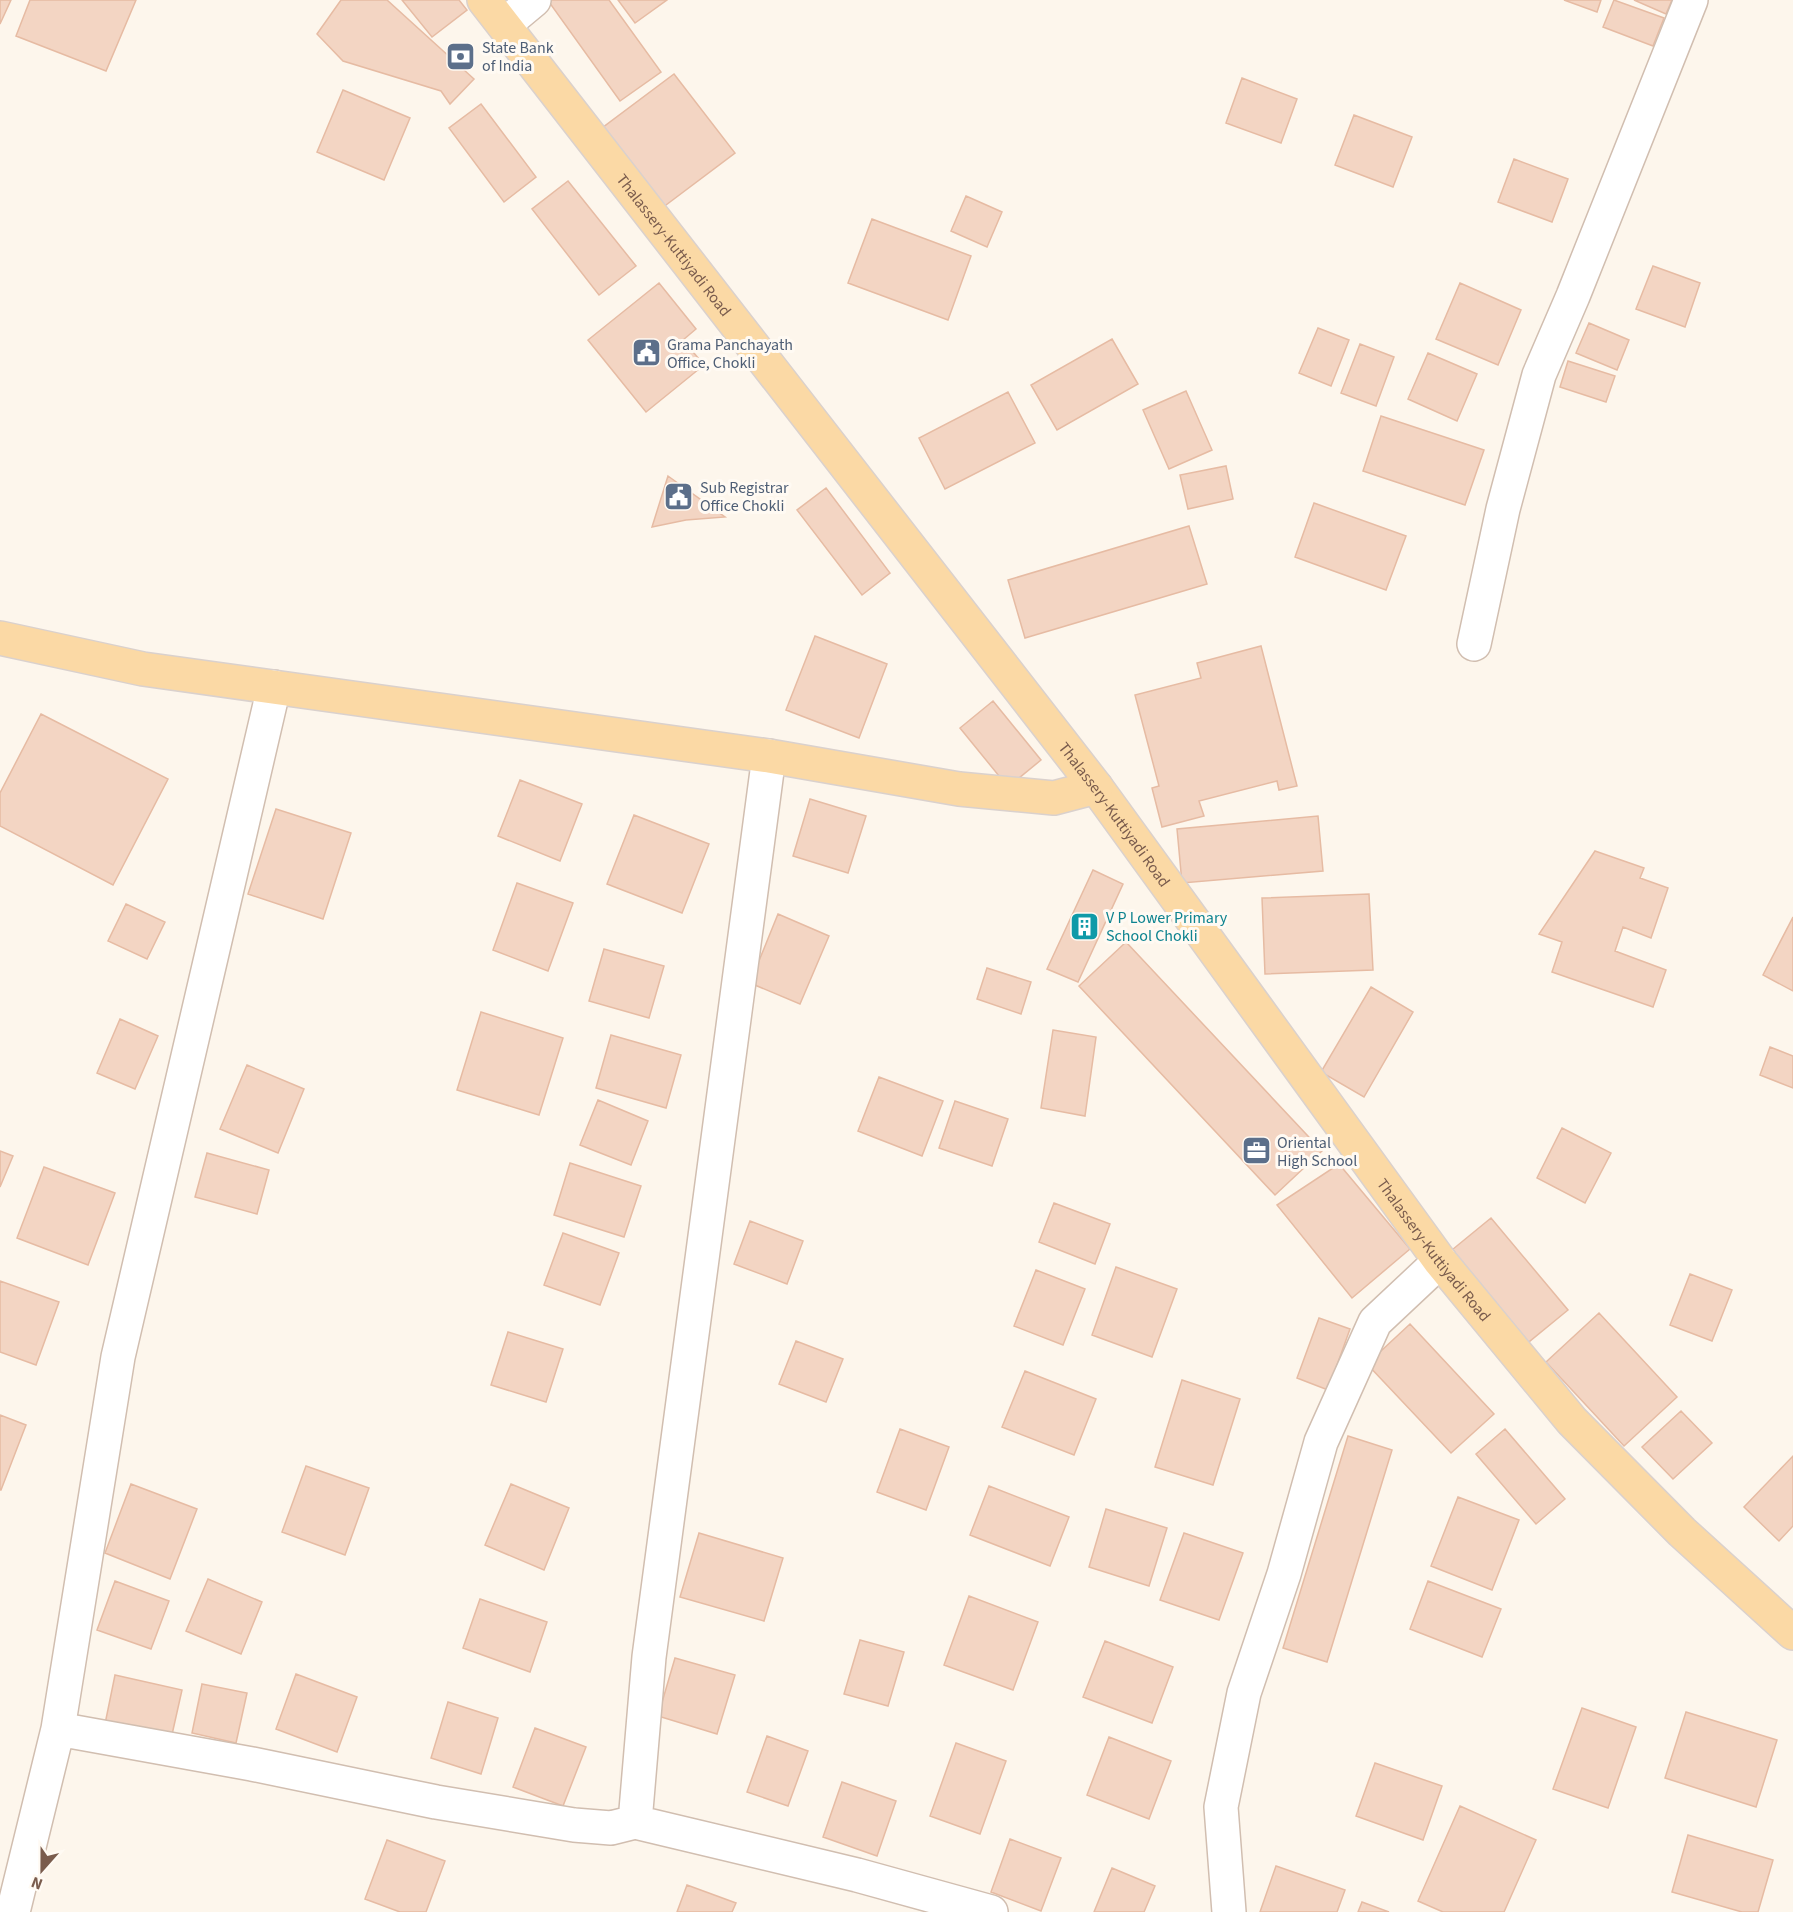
<svg xmlns="http://www.w3.org/2000/svg" width="1793" height="1912" font-family="'Source Sans 3',sans-serif">
	<style>
		.building { fill: #f3d5c3; stroke: #e6bba3; stroke-width: 1.5 }
		.lines { fill: none; stroke-linecap: round; stroke-linejoin: round }
		.minor-casing { stroke: #d1beb0; stroke-width: 36 }
		.major-casing { stroke: #dad1cd; stroke-width: 36 }
		.minor { stroke: #fff; stroke-width: 33 }
		.major { stroke: #fbd9a5; stroke-width: 33 }
		.labels { text-anchor: middle; stroke-width: 6; stroke-linejoin: round; paint-order: stroke }
		.service-label { font-size: 16px; fill: #4e5e75; stroke: #fffaf3; text-anchor: start }
		.street-label { font-size: 16px; fill: #7a5c4d; stroke: #fffaf3 }
		.culture-label { font-size: 16px; fill: #0d838f; stroke: #fffaf3; text-anchor: start }
	</style>
	<rect width="100%" height="100%" fill="#fdf6ec"/>
	<path class="building" d="M0 0H11L0 24Z
		M30 0H136L106 71 16 36Z
		M341 0H387L474 79 450 104 441 91 343 61 317 34Z
		M402 0H459L467 10 432 37Z
		M552 0H609L661 72 620 101 549 2Z
		M618 0H667L635 23Z
		M1564 0H1601L1597 12Z
		M1614 0 1664 18 1653 46 1603 27Z
		M1634 0H1672L1666 14Z
		M674 74 735 153 658 211 598 131Z
		M1242 78 1297 99 1281 143 1226 123Z
		M343 90 410 118 384 180 317 152Z
		M481 104 536 177 504 202 449 128Z
		M1354 115 1412 137 1393 187 1335 165Z
		M1514 159 1568 179 1552 222 1498 202Z
		M568 181 636 266 599 295 532 209Z
		M966 196 1002 212 987 247 951 231Z
		M872 219 971 256 948 320 848 283Z
		M1653 266 1700 283 1685 327 1636 309Z
		M659 283 696 329 683 340 704 365 646 412 588 340Z
		M1460 283 1521 310 1498 365 1436 339Z
		M1589 323 1629 340 1617 370 1576 353Z
		M1318 328 1349 340 1331 386 1299 373Z
		M1112 339 1138 384 1057 430 1031 385Z
		M1360 344 1394 357 1376 406 1341 393Z
		M1428 353 1477 374 1457 421 1408 399Z
		M1568 361 1615 376 1606 402 1560 387Z
		M1186 391 1212 450 1169 469 1143 410Z
		M1008 392 1035 443 945 489 919 438Z
		M1381 416 1484 450 1465 505 1363 471Z
		M1226 466 1233 499 1188 509 1180 475Z
		M668 476 725 517 686 520 652 527Z
		M826 488 890 573 862 595 797 510Z
		M1314 503 1406 536 1386 590 1295 557Z
		M1189 526 1207 584 1025 638 1008 580Z
		M815 636 887 664 859 738 786 710Z
		M1261 646 1297 786 1279 790 1277 781 1199 801 1204 816 1162 827 1152 788 1159 786 1135 695 1201 678 1197 663Z
		M993 701 1041 760 1008 787 960 728Z
		M41 714 168 779 113 885 0 826V793Z
		M520 780 582 804 560 861 498 836Z
		M810 799 866 816 848 873 793 856Z
		M276 809 351 833 323 919 248 894Z
		M634 815 709 844 682 913 607 884Z
		M1318 816 1323 871 1182 883 1177 829Z
		M1595 851 1644 868 1640 878 1668 888 1651 938 1623 927 1615 951 1666 970 1653 1007 1552 972 1562 942 1539 934Z
		M1093 870 1123 884 1078 982 1047 969Z
		M517 883 573 903 548 971 493 950Z
		M1369 894 1373 970 1265 974 1262 898Z
		M126 904 165 922 147 959 108 941Z
		M778 914 829 936 800 1004 750 983Z
		M1793 917V991L1763 975Z
		M1126 942 1322 1151 1275 1195 1079 986Z
		M604 949 664 966 649 1018 589 1001Z
		M987 968 1031 982 1021 1014 977 999Z
		M1371 987 1413 1012 1364 1097 1321 1072Z
		M481 1012 563 1038 539 1115 457 1090Z
		M120 1019 158 1036 135 1089 97 1073Z
		M1053 1030 1096 1037 1085 1116 1041 1108Z
		M611 1035 681 1055 666 1108 596 1088Z
		M1770 1047 1793 1056V1088L1760 1075Z
		M247 1065 304 1089 278 1153 220 1129Z
		M879 1077 943 1101 922 1156 858 1131Z
		M598 1100 648 1121 631 1165 580 1145Z
		M955 1101 1008 1119 992 1166 939 1148Z
		M1562 1128 1611 1153 1585 1203 1537 1178Z
		M0 1151 13 1156 0 1187Z
		M207 1153 269 1170 257 1214 195 1197Z
		M570 1163 641 1186 624 1237 554 1215Z
		M1339 1164 1410 1249 1352 1298 1277 1205Z
		M44 1167 115 1193 88 1265 17 1238Z
		M1054 1203 1110 1224 1095 1264 1039 1242Z
		M1491 1218 1568 1310 1524 1346 1447 1254Z
		M750 1221 803 1241 787 1284 734 1264Z
		M563 1233 619 1253 600 1305 544 1285Z
		M1116 1267 1177 1289 1152 1357 1092 1335Z
		M1036 1270 1085 1289 1063 1345 1014 1326Z
		M1690 1274 1732 1290 1712 1341 1670 1325Z
		M0 1281 59 1302 36 1365 0 1352Z
		M1599 1313 1677 1397 1624 1446 1546 1362Z
		M1319 1318 1350 1329 1328 1390 1297 1378Z
		M1410 1324 1494 1414 1451 1453 1367 1364Z
		M508 1332 563 1349 546 1402 491 1385Z
		M796 1341 843 1359 826 1402 779 1384Z
		M1025 1371 1096 1399 1074 1455 1002 1427Z
		M1182 1380 1240 1399 1213 1485 1155 1467Z
		M1681 1411 1712 1443 1673 1479 1642 1447Z
		M0 1415 26 1425 1 1490H0Z
		M900 1429 949 1447 926 1510 877 1492Z
		M1505 1429 1565 1499 1536 1524 1476 1454Z
		M1348 1436 1392 1450 1327 1662 1283 1648Z
		M1793 1456V1526L1779 1541 1744 1507Z
		M306 1466 369 1488 345 1555 282 1532Z
		M131 1484 197 1509 170 1579 105 1553Z
		M511 1484 569 1508 544 1570 485 1545Z
		M989 1486 1069 1517 1050 1566 970 1535Z
		M1458 1497 1519 1520 1492 1590 1431 1566Z
		M1106 1509 1167 1528 1149 1586 1089 1567Z
		M699 1533 783 1558 764 1621 680 1597Z
		M1184 1533 1243 1553 1219 1620 1160 1600Z
		M208 1579 262 1602 241 1654 186 1631Z
		M115 1581 169 1601 151 1649 97 1630Z
		M1428 1581 1501 1609 1482 1657 1410 1629Z
		M969 1596 1038 1622 1013 1690 944 1665Z
		M480 1599 547 1622 530 1672 463 1648Z
		M860 1640 904 1652 888 1706 844 1694Z
		M1105 1641 1173 1667 1152 1723 1083 1697Z
		M675 1658 735 1675 717 1734 658 1716Z
		M296 1674 357 1697 337 1752 276 1729Z
		M115 1675 182 1690 171 1739 105 1724Z
		M202 1684 247 1693 236 1743 192 1733Z
		M448 1702 498 1718 481 1774 431 1758Z
		M1582 1708 1636 1727 1608 1808 1553 1789Z
		M1686 1712 1777 1740 1756 1807 1665 1778Z
		M535 1728 586 1747 563 1806 513 1787Z
		M767 1736 808 1751 788 1806 747 1792Z
		M1109 1737 1171 1761 1149 1819 1087 1795Z
		M956 1743 1006 1761 980 1834 930 1816Z
		M1375 1763 1442 1786 1423 1840 1356 1816Z
		M842 1782 896 1801 877 1856 823 1837Z
		M1460 1806 1536 1840 1504 1912H1443L1418 1901Z
		M1688 1835 1773 1860 1758 1912H1742L1672 1892Z
		M1010 1839 1061 1858 1041 1911 991 1892Z
		M387 1840 445 1861 426 1912H400L365 1899Z
		M1276 1866 1345 1890 1337 1912H1260Z
		M1112 1868 1155 1886 1144 1912H1094Z
		M687 1885 736 1903 732 1912H677Z
		M1362 1902 1389 1912H1358Z"/>
	<g class="lines">
		<defs>
			<path id="minor" d="M504 25 534 0
				M1474 644 1503 509 1539 375 1573 296 1691 0
				M58 1729 252 1764 436 1802 574 1825 611 1828 635 1822 649 1657 769 756
				M635 1822 857 1875 991 1912
				M13 1912 58 1729 118 1357 274 687
				M1229 1912 1221 1807 1244 1693 1284 1574 1321 1442 1375 1322 1440 1261"/>
			<g id="major">
				<path id="s1" d="M484 0 1096 787 1440 1261 1572 1421 1682 1532 1793 1633"/>
				<path d="M0 638 143 669 769 756 959 789 1054 798 1096 787"/>
			</g>
		</defs>
		<use href="#minor" class="minor-casing"/>
		<use href="#major" class="major-casing"/>
		<use href="#minor" class="minor"/>
		<use href="#major" class="major"/>
	</g>
	<defs>
		<symbol id="bank-square" viewBox="-11 -11 22 22"><rect x="-9" y="-9" width="18" height="18" rx="4" fill="#5c6f8a" stroke="#fffaf3"/><path d="M-6-4H6V4H-6ZM0-2.3a2.3 2.3 0 1 0 0 4.6a2.3 2.3 0 1 0 0-4.6Z" fill="#fff"/></symbol>
		<symbol id="civic-square" viewBox="-11 -11 22 22"><rect x="-9" y="-9" width="18" height="18" rx="4" fill="#5c6f8a" stroke="#fffaf3"/><path d="M-.6-6.5H3V-4.5H.6V-3L4-1V1h2V6H-6V1h2V-1L-.6-3ZM-1.2 2.5V6h2.4V2.5Z" fill="#fff"/></symbol>
		<symbol id="building-square" viewBox="-11 -11 22 22"><rect x="-9" y="-9" width="18" height="18" rx="4" fill="#0f9aa8" stroke="#fffaf3"/><path d="M-4-6H4V6H1V3H-1V6H-4ZM-2.5-4.3h1.7v1.8h-1.7ZM.8-4.3h1.7v1.8H.8ZM-2.5-1h1.7V.8h-1.7ZM.8-1h1.7V.8H.8Z" fill="#fff"/></symbol>
		<symbol id="office-square" viewBox="-11 -11 22 22"><rect x="-9" y="-9" width="18" height="18" rx="4" fill="#5c6f8a" stroke="#fffaf3"/><path d="M-6-3h4V-5.5h4V-3h4V5H-6ZM-1-4.5V-3h2v-1.5ZM-6 0V1H6V0Z" fill="#fff"/></symbol>
	</defs>
	<g fill-rule="evenodd">
		<use href="#bank-square" x="444" y="40" width="33" height="33"/>
		<use href="#civic-square" x="630" y="336" width="33" height="33"/>
		<use href="#civic-square" x="662" y="480" width="33" height="33"/>
		<use href="#building-square" x="1068" y="910" width="33" height="33"/>
		<use href="#office-square" x="1240" y="1134" width="33" height="33"/>
	</g>
	<g class="labels">
		<g class="service-label">
			<text x="482" y="53">State Bank<tspan x="482" dy="18">of India</tspan></text>
			<text x="667" y="350">Grama Panchayath<tspan x="667" dy="18">Office, Chokli</tspan></text>
			<text x="700" y="493">Sub Registrar<tspan x="700" dy="18">Office Chokli</tspan></text>
			<text x="1277" y="1148">Oriental<tspan x="1277" dy="18">High School</tspan></text>
		</g>
		<g class="street-label">
			<text dy="6" stroke="none"><textPath href="#s1" startOffset="310">Thalassery-Kuttiyadi Road</textPath></text>
			<text dy="6" stroke="none"><textPath href="#s1" startOffset="1030">Thalassery-Kuttiyadi Road</textPath></text>
			<text dy="6" stroke="none"><textPath href="#s1" startOffset="1570">Thalassery-Kuttiyadi Road</textPath></text>
		</g>
		<g class="culture-label">
			<text x="1106" y="923">V P Lower Primary<tspan x="1106" dy="18">School Chokli</tspan></text>
		</g>
	</g>
	<g transform="translate(42 1870) rotate(201)" stroke="#fffaf3" stroke-width="4.5" paint-order="stroke">
	<path d="M0-4.5L10 22L0 15L-10 22Z" fill="#7a5c4d"/>
	<text y="-9" font-size="16" font-weight="bold" text-anchor="middle" fill="#7a5c4d">N</text>
	</g>
</svg>
